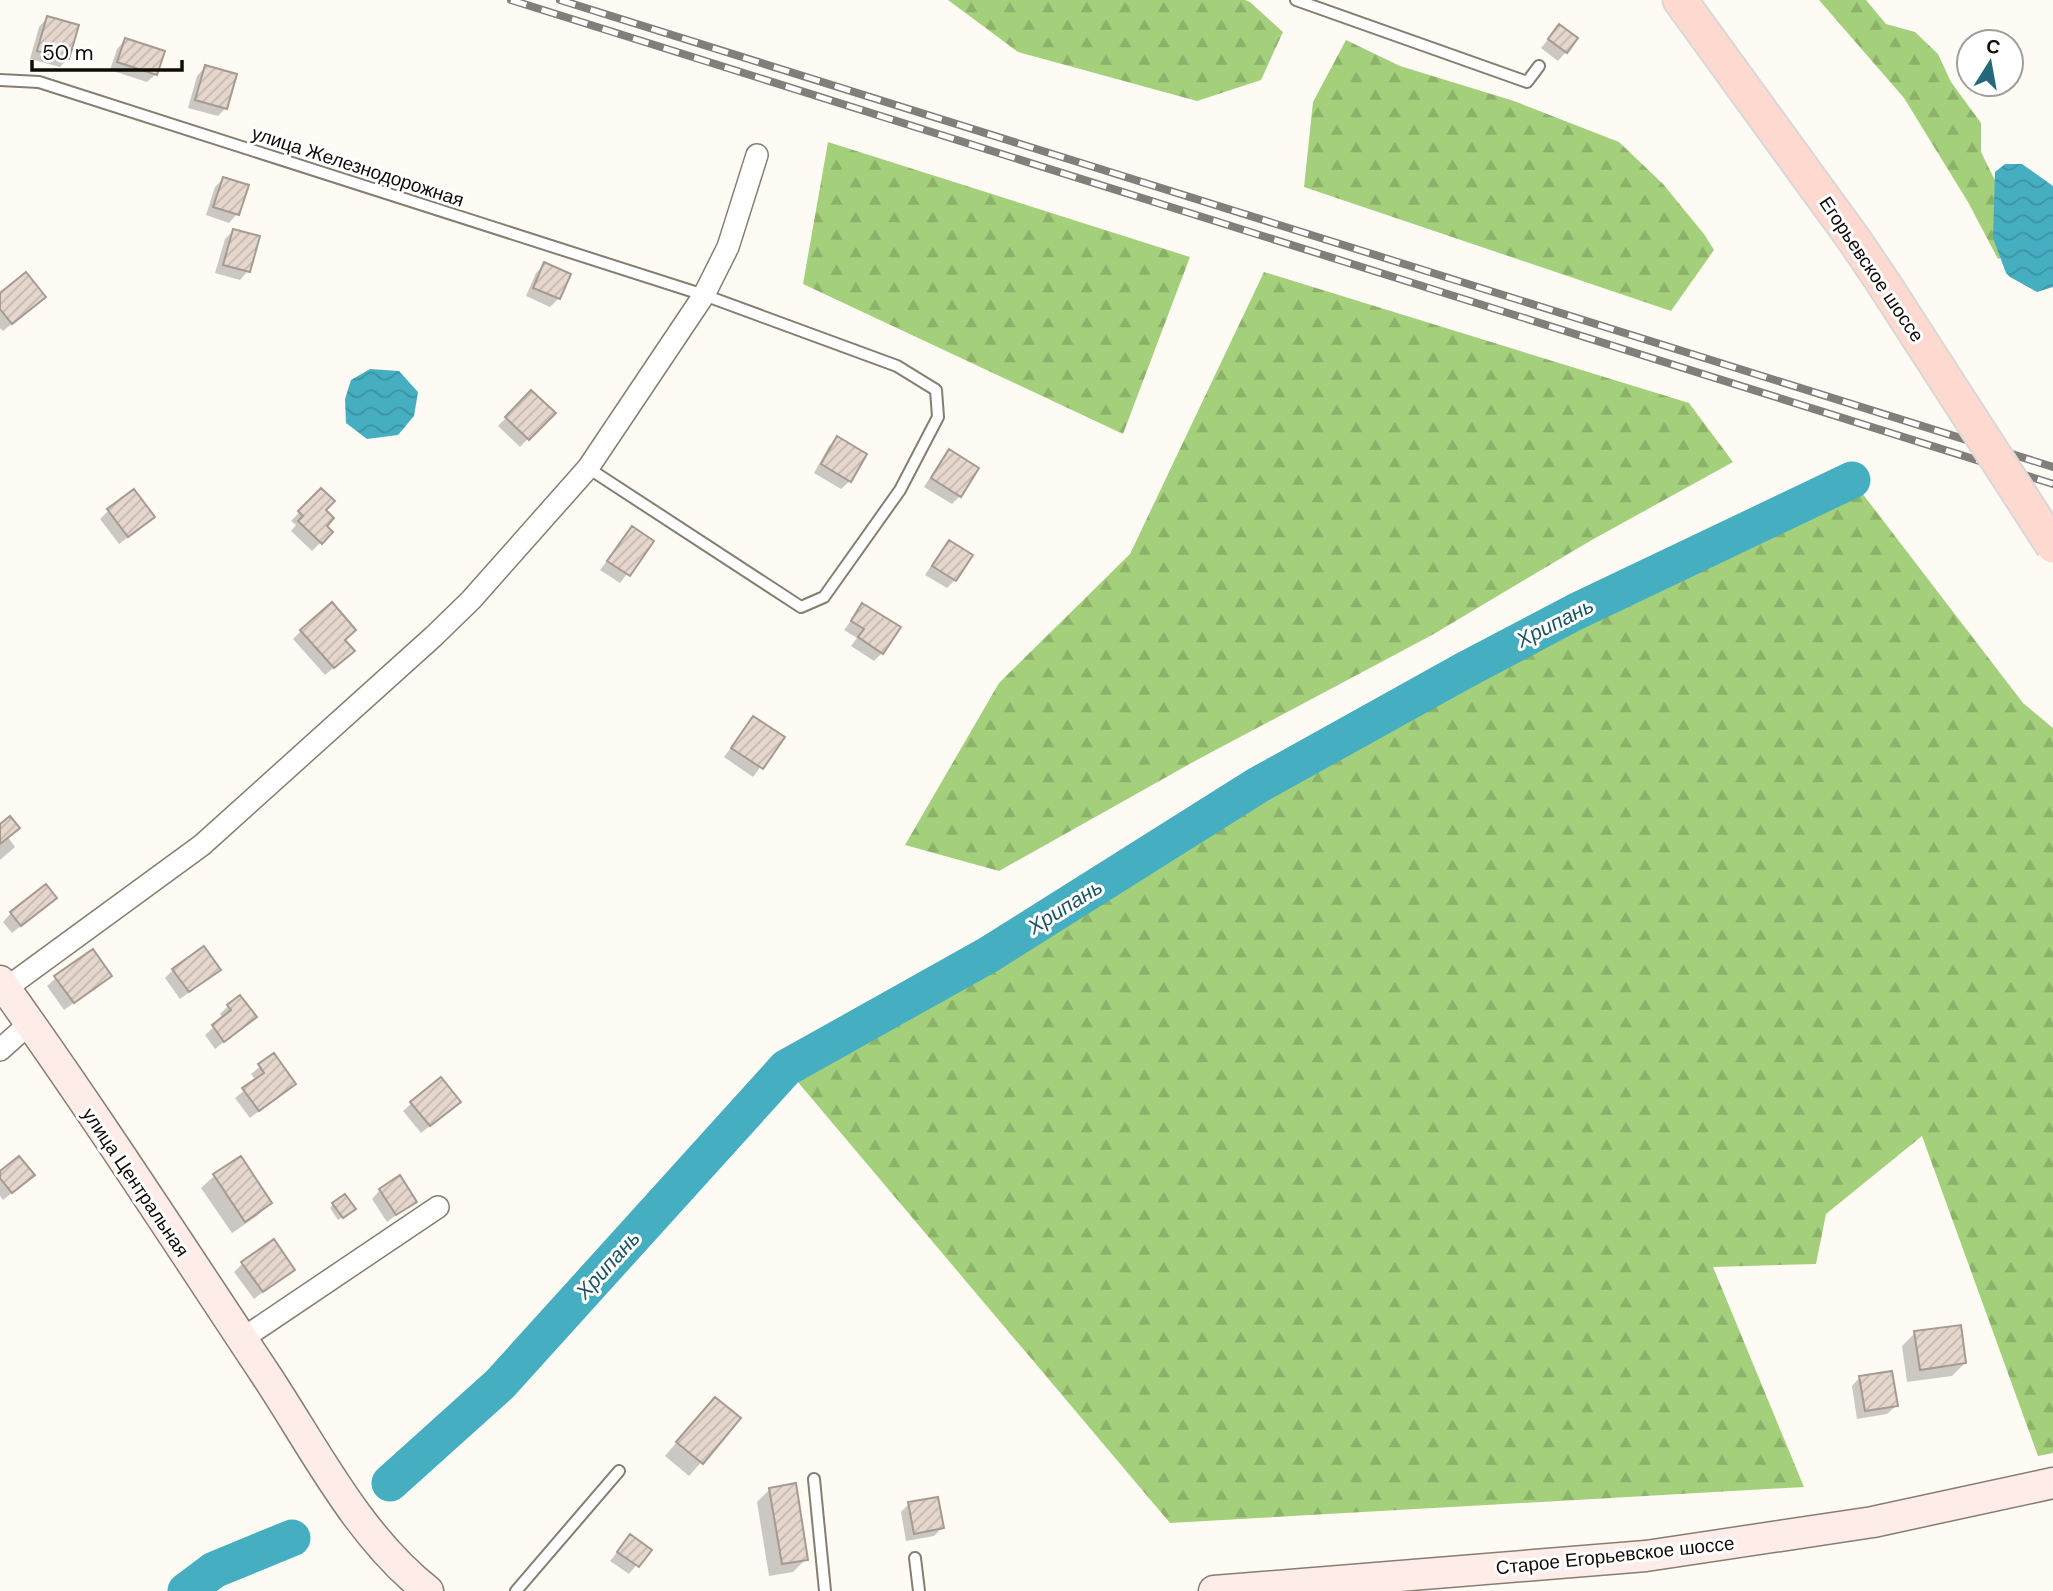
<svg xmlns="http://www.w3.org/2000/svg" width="2053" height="1591" font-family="'DM Sans',sans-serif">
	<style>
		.forest { fill: url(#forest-firs) }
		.water { fill: url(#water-waves) }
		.shadow { fill: #0003 }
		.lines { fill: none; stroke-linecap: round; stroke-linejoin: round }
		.river { stroke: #45aec0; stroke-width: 37 }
		.building { fill: url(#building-hatch); stroke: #a79a90; stroke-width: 2 }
		.lane-casing { stroke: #857e71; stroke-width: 14 }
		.street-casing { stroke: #857e71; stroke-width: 24 }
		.secondary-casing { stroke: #857e71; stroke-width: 33 }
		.primary-casing { stroke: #d9d8d7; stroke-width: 37 }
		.lane { stroke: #fff; stroke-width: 10 }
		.street { stroke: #fff; stroke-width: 21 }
		.secondary { stroke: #feece8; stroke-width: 30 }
		.primary { stroke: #fdd9d0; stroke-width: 33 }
		.rail-casing { stroke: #827f7a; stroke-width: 8 }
		.rail { stroke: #fff; stroke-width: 5; stroke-dasharray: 16; stroke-linecap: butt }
		.primary-bridge-casing { stroke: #d9d8d7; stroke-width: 37; stroke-linecap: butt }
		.primary-bridge { stroke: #fdd9d0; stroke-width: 33 }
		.labels { text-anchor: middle; stroke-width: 6; stroke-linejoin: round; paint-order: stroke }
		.street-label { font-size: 19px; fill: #0f0c08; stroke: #fff }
		.water-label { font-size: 21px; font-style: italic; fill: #1b555f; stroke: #fff }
	</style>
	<defs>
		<pattern id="forest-firs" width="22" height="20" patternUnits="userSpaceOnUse" patternTransform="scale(1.75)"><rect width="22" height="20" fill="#a4d07b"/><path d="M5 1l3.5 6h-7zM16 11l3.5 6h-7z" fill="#8cb169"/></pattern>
		<pattern id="water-waves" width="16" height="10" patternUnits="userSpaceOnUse" patternTransform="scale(1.75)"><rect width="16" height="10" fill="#45aec0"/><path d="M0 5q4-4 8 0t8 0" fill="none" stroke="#3b94a4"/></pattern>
		<pattern id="building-hatch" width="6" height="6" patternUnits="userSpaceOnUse" patternTransform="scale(1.75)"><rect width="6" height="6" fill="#e5d7cd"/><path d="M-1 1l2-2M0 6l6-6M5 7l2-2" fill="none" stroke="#c3b7af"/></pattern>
	</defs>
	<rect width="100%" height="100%" fill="#fefbf5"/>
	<path class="forest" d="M948 0H1245L1250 2 1283 32 1261 80 1197 101 1018 52Z
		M1819 0H1866L1886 24 1915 32 1938 54 1951 82 1981 123V152L2011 213V254L1998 259 1968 202 1904 98Z
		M1346 40 1400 66 1514 101 1619 142 1663 184 1704 234 1714 250 1671 311 1304 187 1313 102Z
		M828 142 1190 257 1123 434 803 284Z
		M1264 272 1689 403 1733 462 1590 541 1432 635 1195 761 999 871 905 845 999 683 1130 554Z
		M1852 480 2023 703 2053 728V1453L2038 1456 1922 1136 1826 1214 1816 1264 1713 1267 1804 1487 1170 1523 786 1068 988 955 1258 785 1465 670 1575 612Z"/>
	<path class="water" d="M2005 164H2022L2053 186V287L2037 292 2010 277 2006 273 1993 238 1995 172Z
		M370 369 399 371 418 392 414 416 398 435 367 439 346 423 345 399 351 380Z"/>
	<path class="shadow" d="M47 18 68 58 60 67 30 59 39 27Z
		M1559 26 1566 52 1558 61 1541 48Z
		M125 40 156 74 147 82 110 70 117 49Z
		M205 67 226 108 218 116 188 108 197 76Z
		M223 179 247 186 237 214 229 223 206 215 215 187Z
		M233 231 248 271 240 280 215 273 225 239Z
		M544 265 559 298 550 307 526 296 536 273Z
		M0 295 35 305 3 331 0 328Z
		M531 392 553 413 520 447 498 426Z
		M837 438 850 481 841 489 814 473 829 446Z
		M949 451 960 496 952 504 924 487 941 460Z
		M321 490 325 526 331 532 312 551 291 531 296 525 291 521Z
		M108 511 144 525 119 544 100 519Z
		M632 528 652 541 620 583 600 570Z
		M950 542 955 580 947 588 925 575 941 550Z
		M863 605 882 653 874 661 851 646 857 638 844 630Z
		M301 631 343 640 344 659 325 675 293 639Z
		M753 718 783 737 753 777 724 757Z
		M0 826 15 847 0 860Z
		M46 906 12 933 3 922 11 913Z
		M173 970H219L180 999 165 978Z
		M110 976 64 1010 47 986 56 978Z
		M228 1006 255 1017 215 1049 205 1035 223 1019 220 1014Z
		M273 1056 294 1084 250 1118 235 1098 256 1081 251 1074Z
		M412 1103 450 1110 421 1133 403 1111Z
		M0 1173 24 1183 3 1200 0 1196Z
		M214 1176 270 1203 257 1216 232 1233 201 1188Z
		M380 1190 415 1201 387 1222 372 1199Z
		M333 1204 350 1212 338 1220 330 1208Z
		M243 1263 293 1269 254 1299 234 1272Z
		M1915 1333 1965 1363 1952 1376 1907 1382 1902 1346Z
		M1860 1377 1896 1406 1887 1414 1857 1419 1852 1386Z
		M702 1412 739 1419 689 1476 665 1456Z
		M770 1489 806 1559 793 1572 769 1576 757 1502Z
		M909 1504 942 1528 934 1536 906 1541 901 1512Z
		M630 1536 649 1550 629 1574 610 1561Z"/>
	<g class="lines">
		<path class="river" d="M390 1483 500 1384 786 1068 988 955 1258 785 1465 670 1575 612 1852 480
			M186 1591 214 1570 292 1538"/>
	</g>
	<path class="building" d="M47 16 79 25 69 59 37 51Z
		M1559 24 1578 38 1567 53 1548 39Z
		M125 38 165 51 157 75 117 62Z
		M205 65 237 74 227 109 195 100Z
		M223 177 249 185 239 215 213 207Z
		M233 229 260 236 250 272 223 265Z
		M544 262 571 274 560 299 533 288Z
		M26 272 46 297 12 324 0 309V293Z
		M531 390 556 413 529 440 505 417Z
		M837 436 867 454 851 482 821 464Z
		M949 449 979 468 961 497 931 478Z
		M321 488 335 501 326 510 334 518 327 526 333 532 322 544 298 521 303 516 298 511Z
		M134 489 155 517 128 537 107 509Z
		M632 526 654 541 630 576 607 561Z
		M949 540 973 555 956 581 932 566Z
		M332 602 356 630 345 640 355 651 334 668 300 630Z
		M862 603 901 627 883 654 858 637 864 629 851 621Z
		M753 716 785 737 763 769 731 748Z
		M10 816 20 828 0 844V824Z
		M46 884 57 898 21 926 10 912Z
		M204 946 221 970 189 992 172 969Z
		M93 949 112 976 74 1003 54 976Z
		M240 995 257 1017 224 1042 212 1025 231 1010 227 1005Z
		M274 1053 296 1084 259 1111 242 1088 264 1073 258 1064Z
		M441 1077 461 1102 430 1126 410 1102Z
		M19 1156 35 1175 12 1193 0 1178V1171Z
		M241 1156 272 1203 245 1222 213 1174Z
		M400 1175 417 1202 396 1215 379 1189Z
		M345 1194 356 1209 343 1218 332 1203Z
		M274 1239 295 1270 263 1292 241 1262Z
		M1961 1325 1966 1363 1920 1370 1914 1331Z
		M1892 1371 1898 1406 1865 1411 1859 1376Z
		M715 1397 741 1418 703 1464 676 1442Z
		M796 1483 808 1560 782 1564 769 1488Z
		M938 1497 944 1528 914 1534 908 1502Z
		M630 1534 652 1550 639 1567 617 1552Z"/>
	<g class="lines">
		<defs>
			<path id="lane" d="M1296 0 1527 82 1539 66
				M0 80 39 82 704 295 897 366 936 390 938 417 900 490 824 597 801 607 588 468
				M814 1479 825 1591
				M915 1558 919 1591
				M516 1591 619 1471"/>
			<path id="street" d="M5 989 202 845 434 636 471 600 588 468 704 295 728 247 757 155
				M0 1050 30 1023
				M242 1339 438 1207"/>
			<path id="secondary" d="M0 981C92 1109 177 1241 264 1372 314 1447 356 1534 428 1591
				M1214 1591 1646 1556 1873 1522 2053 1483"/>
			<path id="primary" d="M1680 0 1855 241 1884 284"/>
		</defs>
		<use href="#lane" class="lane-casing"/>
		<use href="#street" class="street-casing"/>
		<use href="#secondary" class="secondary-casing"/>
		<use href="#primary" class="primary-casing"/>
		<use href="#lane" class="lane"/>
		<use href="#street" class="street"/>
		<use href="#secondary" class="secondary"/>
		<use href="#primary" class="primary"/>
		<defs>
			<path id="rail" d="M511 0 2053 484
				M560 0 2053 467"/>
		</defs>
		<use href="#rail" class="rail-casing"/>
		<use href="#rail" class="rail"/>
		<defs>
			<path id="primary-bridge" d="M1884 284 2053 546"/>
		</defs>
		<use href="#primary-bridge" class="primary-bridge-casing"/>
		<use href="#primary-bridge" class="primary-bridge"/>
	</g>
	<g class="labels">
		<g class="street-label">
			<text transform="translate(358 166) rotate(18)" y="7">улица Железнодорожная</text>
			<text transform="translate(1872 269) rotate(56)" y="7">Егорьевское шоссе</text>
			<text transform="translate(136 1182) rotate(56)" y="7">улица Центральная</text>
			<text transform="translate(1615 1555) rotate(-6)" y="7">Старое Егорьевское шоссе</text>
		</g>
		<g class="water-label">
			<text transform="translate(1555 623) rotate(-27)" y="7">Хрипань</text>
			<text transform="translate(1065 907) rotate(-32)" y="7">Хрипань</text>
			<text transform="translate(608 1265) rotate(-48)" y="7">Хрипань</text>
		</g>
	</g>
	<g transform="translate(1990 63) rotate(11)"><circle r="33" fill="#ffffff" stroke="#9f9e9c" stroke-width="2"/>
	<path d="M0-5L12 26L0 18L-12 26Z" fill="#24687a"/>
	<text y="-10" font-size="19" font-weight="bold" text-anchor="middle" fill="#0f0c08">С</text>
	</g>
	<path d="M32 60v10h150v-10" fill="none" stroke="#0f0c08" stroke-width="3.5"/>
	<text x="42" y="60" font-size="21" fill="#0f0c08" stroke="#ffffff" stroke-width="5" paint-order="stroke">50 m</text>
</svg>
